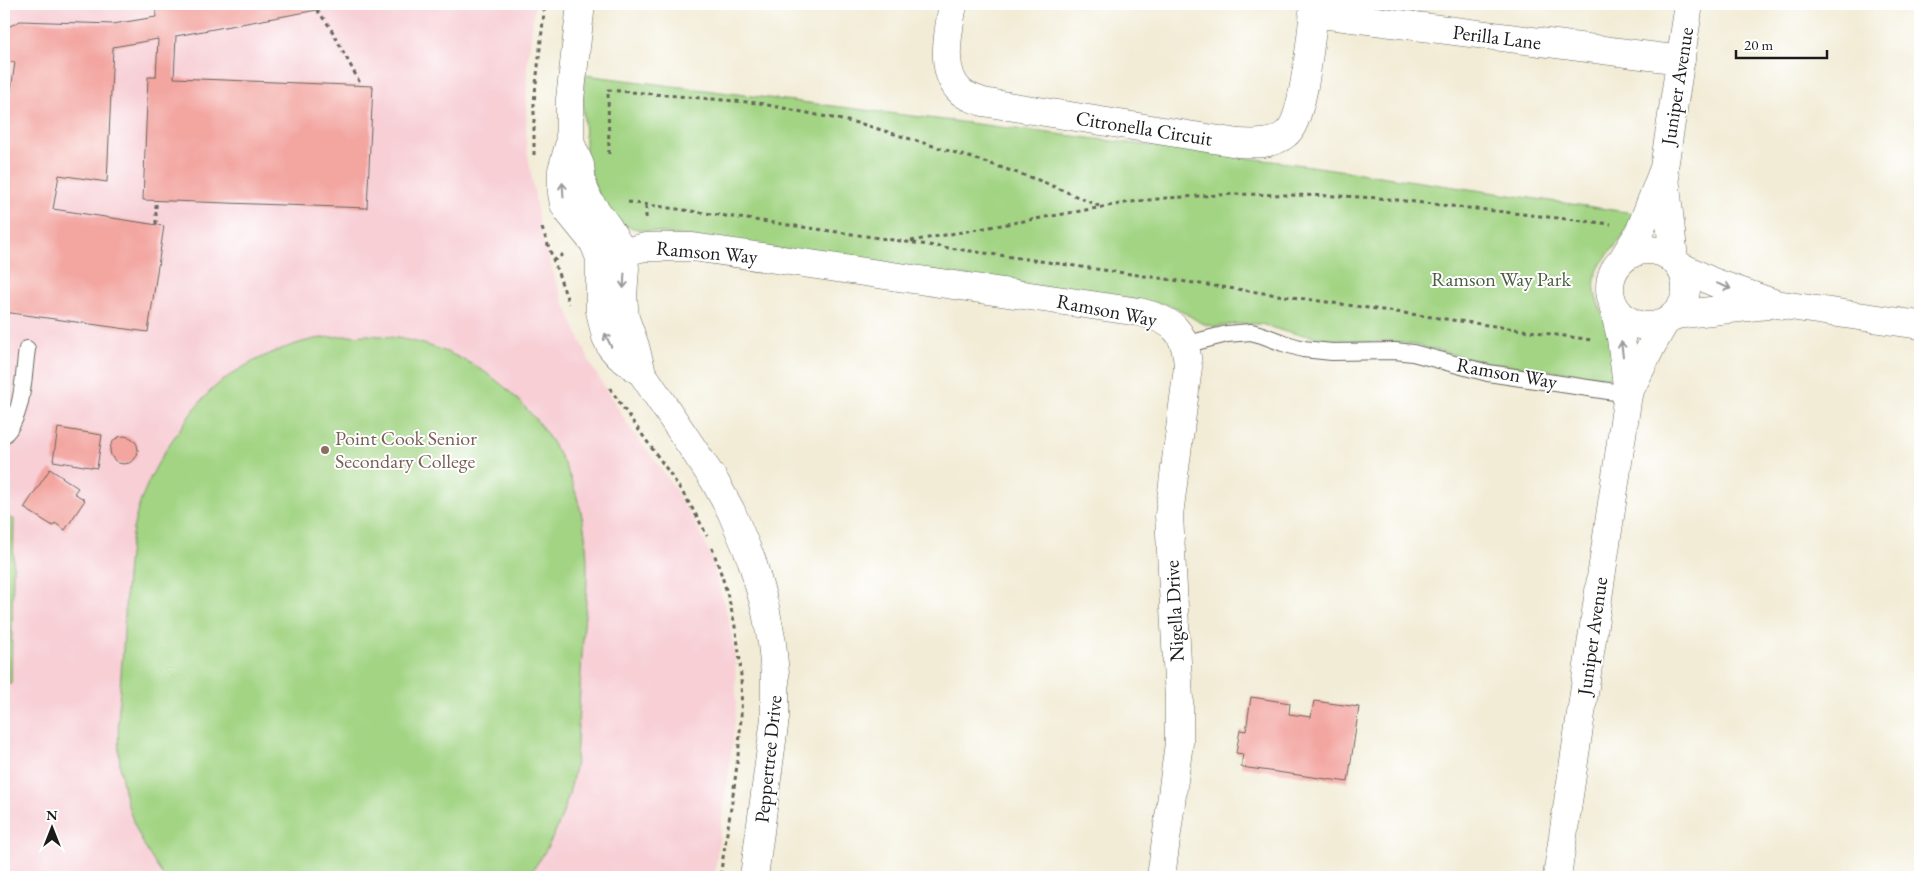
<svg xmlns="http://www.w3.org/2000/svg" width="1924" height="881" font-family="'EB Garamond',serif">
	<style>
		.built { fill: #f7cfd5 }
		.green { fill: #a2d483; stroke: #5f7850 }
		.building { fill: #f3a5a0 }
		.lines { fill: none; stroke-linecap: round; stroke-linejoin: round }
		.service-casing { stroke: #67655d; stroke-width: 18 }
		.minor-casing { stroke: #67655d; stroke-width: 29 }
		.tertiary-casing { stroke: #67655d; stroke-width: 29 }
		.path { stroke: #67655d; stroke-width: 3; stroke-dasharray: 4 4; stroke-linecap: butt }
		.service { stroke: #fff; stroke-width: 16 }
		.minor { stroke: #fff; stroke-width: 28 }
		.tertiary { stroke: #fff; stroke-width: 28 }
		.oneway { stroke: #999 }
		.education-dot { fill: #8d6e63; stroke: #fff; stroke-width: 2 }
		.labels { text-anchor: middle; stroke-width: 4; stroke-linejoin: round; paint-order: stroke }
		.street-label { font-size: 20px; fill: #1c1c1c; stroke: #fff }
		.park-label { font-size: 20px; fill: #4b5c40; stroke: #fff }
		.education-label { font-size: 20px; fill: #785e54; stroke: #fff; text-anchor: start }
	</style>
	<rect width="100%" height="100%" fill="#fff"/>
	<filter id="ink" filterUnits="userSpaceOnUse"><feTurbulence type="fractalNoise" baseFrequency=".02" numOctaves="2"/><feDisplacementMap in="SourceGraphic" scale="10" xChannelSelector="R" yChannelSelector="G"/><feConvolveMatrix kernelMatrix="1 2 1 2 8 2 1 2 1" color-interpolation-filters="sRGB"/></filter>
	<filter id="wash" filterUnits="userSpaceOnUse"><feTurbulence type="fractalNoise" baseFrequency=".0096" numOctaves="4" result="noise"/><feDisplacementMap in="SourceGraphic" scale="20" xChannelSelector="R" yChannelSelector="G"/><feGaussianBlur stdDeviation="1.12" result="paint"/><feColorMatrix in="noise" values="0 0 0 0 0 0 0 0 0 0 0 0 0 0 0 0 0 1.4 0 .05"/><feComposite in="paint" operator="in"/></filter>
	<g filter="url(#wash)">
		<rect width="100%" height="100%" fill="#f2ecd6"/>
		<path class="built" d="M4 4H535L527 68 526 142 541 234 551 266 563 300 592 367 627 423 667 477 699 529 711 556 729 621 735 655 736 708 734 731 714 877H4Z"/>
		<path class="green" d="M585 75 1304 165 1633 213C1632 238 1600 253 1595 279 1592 297 1603 312 1609 328 1613 343 1612 362 1614 378L1488 363 1420 346 1392 341 1363 342 1324 338 1286 332 1261 324H1236L1215 327 1201 323 1177 308 1164 304 641 230 607 221 586 160 583 98Z
			M368 335C418 337 471 356 509 391 562 440 588 500 587 572 587 594 585 615 583 637 581 678 578 720 576 761 569 804 555 843 527 877H164C109 801 116 737 123 649 126 606 125 554 137 513 145 483 162 454 180 429 187 419 194 409 203 399 227 370 278 347 315 339 332 336 350 336 368 335Z
			M4 518 14 519 11 684H4Z"/>
		<g id="blocks">
			<path class="building" d="M155 4H317V10L176 36 174 78 373 86 367 208 143 200 148 77H156L158 39 113 47 107 182 59 175 53 209 164 226 148 332 4 312V140L15 62 4 61V29L20 21 113 24 156 17Z
				M58 428 102 435 97 468 53 461Z
				M110 450a14 14 0 1 1 28 0a14 14 0 1 1-28 0Z
				M50 469 78 488 74 493 85 500 65 530 55 523 53 526 24 508Z
				M1251 697 1290 703 1289 714 1311 717 1314 701 1359 707 1348 782 1241 767 1243 754 1236 753 1240 730 1246 731Z"/>
		</g>
	</g>
	<g filter="url(#ink)">
		<use href="#blocks" fill-opacity="0" stroke="#67655d" stroke-width="1"/>
		<g class="lines">
			<defs>
				<path id="service" d="M1184 345 1227 334 1251 332 1262 335 1283 343 1303 349 1332 352 1395 351 1413 353 1488 373 1628 394
					M4 435C24 414 23 376 27 349"/>
				<path id="minor" d="M581 4 570 99V142L562 170V193L564 204 568 211 594 243 600 258V311L606 337 611 347 619 356 642 373
					M953 4C949 30 938 71 961 92 967 97 975 99 983 102L1238 143C1254 144 1273 145 1286 134 1305 120 1311 30 1315 4
					M1313 13 1681 60
					M570 142 580 165 582 184 589 201 608 227 623 252 625 268 623 296 625 318 635 346 642 373 714 480 731 511 752 561 765 607 772 643 775 674V718L754 877
					M600 258 645 247H693L1139 312C1173 320 1186 331 1188 367L1169 515 1179 699V743L1161 877"/>
				<path id="tertiary" d="M1665 177 1674 259
					M1610 288a38 38 0 1 1 76 0a38 38 0 1 1-76 0Z
					M1624 257 1639 233 1664 168 1689 4
					M1680 266 1713 282 1776 304 1920 325
					M1674 315 1767 305
					M1628 394 1652 345 1665 322
					M1557 877 1628 394 1621 338 1613 305"/>
			</defs>
			<use href="#service" class="service-casing"/>
			<use href="#minor" class="minor-casing"/>
			<use href="#tertiary" class="tertiary-casing"/>
			<path class="path" d="M317 10 330 27 361 85
				M609 154 608 90 758 103 862 124 982 161 1041 181 1099 206
				M534 155V102L545 4
				M628 202 1592 340
				M646 218V205
				M156 224V201
				M542 228 569 304
				M911 241 1131 202 1166 198 1236 194 1340 196 1379 198 1611 224
				M553 261 565 253
				M610 388C642 438 681 482 707 536
				M712 548C728 590 739 632 741 677 744 744 730 811 720 877"/>
			<use href="#service" class="service"/>
			<use href="#minor" class="minor"/>
			<use href="#tertiary" class="tertiary"/>
		</g>
		<defs><path id="oneway-shaft" d="M-6 0H5M1.5-3L5.5 0L1.5 3" fill="none" stroke-width="1.6" stroke-linecap="round" stroke-linejoin="round" transform="scale(1.25)"/></defs>
		<g class="oneway">
			<use href="#oneway-shaft" transform="translate(563 190) rotate(-94)"/>
			<use href="#oneway-shaft" transform="translate(624 281) rotate(93)"/>
			<use href="#oneway-shaft" transform="translate(1724 286) rotate(21)"/>
			<use href="#oneway-shaft" transform="translate(608 340) rotate(-115)"/>
			<use href="#oneway-shaft" transform="translate(1622 349) rotate(-97)"/>
		</g>
	</g>
	<circle class="education-dot" cx="325" cy="450" r="5"/>
	<g class="labels">
		<g class="street-label">
			<text transform="translate(1497 37) rotate(7)" y="7">Perilla Lane</text>
			<text transform="translate(1677 86) rotate(-81)" y="7">Juniper Avenue</text>
			<text transform="translate(1144 128) rotate(9)" y="7">Citronella Circuit</text>
			<text transform="translate(707 252) rotate(5)" y="7">Ramson Way</text>
			<text transform="translate(1107 310) rotate(11)" y="7">Ramson Way</text>
			<text transform="translate(1507 373) rotate(10)" y="7">Ramson Way</text>
			<text transform="translate(1174 611) rotate(-93)" y="7">Nigella Drive</text>
			<text transform="translate(1592 636) rotate(-82)" y="7">Juniper Avenue</text>
			<text transform="translate(768 759) rotate(-84)" y="7">Peppertree Drive</text>
		</g>
		<g class="park-label">
			<text x="1501" y="286">Ramson Way Park</text>
		</g>
		<g class="education-label">
			<text x="335" y="445">Point Cook Senior<tspan x="335" dy="23">Secondary College</tspan></text>
		</g>
	</g>
	<rect width="1924" height="881" fill="none" stroke="#fff" stroke-width="20"/>
	<g transform="translate(52 828)" stroke="#ffffff" stroke-width="4" paint-order="stroke">
	<path d="M0-4L9 19L0 12L-9 19Z" fill="#1c1c1c"/>
	<text y="-8" font-size="14" font-weight="bold" text-anchor="middle" fill="#1c1c1c">N</text>
	</g>
	<path d="M1736 50v8h91v-8" fill="none" stroke="#1c1c1c" stroke-width="2.5"/>
	<text x="1744" y="50" font-size="15" fill="#1c1c1c" stroke="#ffffff" stroke-width="4" paint-order="stroke">20 m</text>
</svg>
